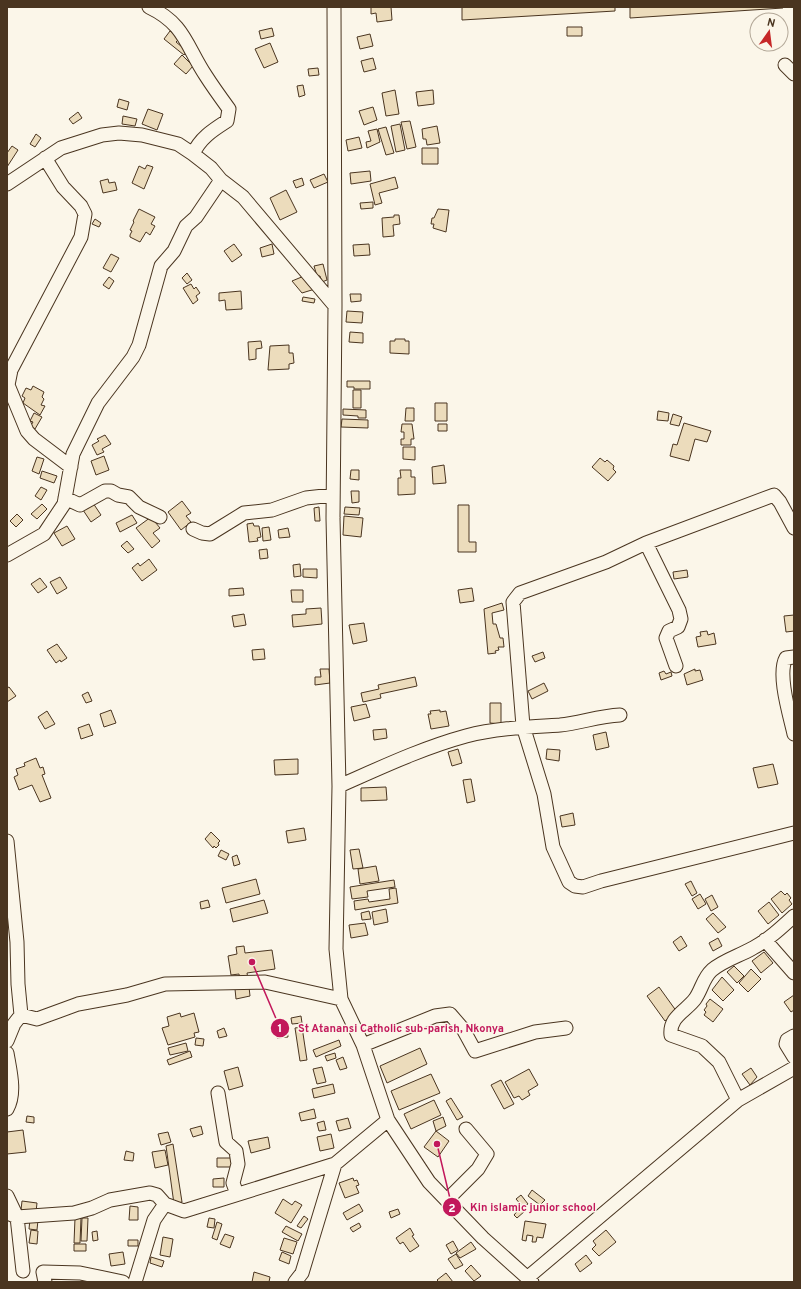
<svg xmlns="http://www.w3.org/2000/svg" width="801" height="1289" font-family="Overpass,sans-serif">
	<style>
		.building { fill: #ecdcbc; stroke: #4a3520 }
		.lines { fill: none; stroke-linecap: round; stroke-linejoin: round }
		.minor-casing { stroke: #4a3520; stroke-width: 15 }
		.minor { stroke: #fbf6e9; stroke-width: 13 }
		.leader { fill: none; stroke: #c2185b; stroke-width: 1.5 }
		.callout-dot { fill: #c2185b; stroke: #fbf6e9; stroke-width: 1.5 }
		.mark-label { font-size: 12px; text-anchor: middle; font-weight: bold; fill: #fff }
		.callout-label { font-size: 11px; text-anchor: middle; font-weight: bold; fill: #c2185b; stroke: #fbf6e9; stroke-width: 3; stroke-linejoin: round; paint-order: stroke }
	</style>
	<rect width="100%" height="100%" fill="#fbf6e9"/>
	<path class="building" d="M371 7H391L392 20 377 22 376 13 371 14Z
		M462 7H615V11L462 20Z
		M630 7H783V8L630 18Z
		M567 27H582V36H567Z
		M272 28 274 36 261 39 259 31Z
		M170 31 180 38 176 42 187 51 184 55 164 39Z
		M370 34 373 46 360 49 357 37Z
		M270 43 278 62 264 68 255 49Z
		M182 55 193 66 186 74 174 64Z
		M373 58 376 69 364 72 361 61Z
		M318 68 319 75 309 76 308 69Z
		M303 85 305 95 299 97 297 86Z
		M395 90 399 114 386 116 382 93Z
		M433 90 434 104 418 106 416 92Z
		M119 99 129 102 127 110 117 107Z
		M373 107 377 120 364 125 359 111Z
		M148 109 163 114 157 130 142 124Z
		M78 112 82 118 73 124 69 119Z
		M123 116 137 119 135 126 122 124Z
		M410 121 416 147 407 149 401 122Z
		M400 124 405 150 396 152 391 126Z
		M437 126 440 143 427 145 426 139H423L422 129Z
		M386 127 394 153 386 155 378 129Z
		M377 129 380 142 367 148 366 142 371 141 368 131Z
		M36 134 41 138 35 147 30 144Z
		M359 137 362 148 348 151 346 140Z
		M12 146 18 150 7 167V153Z
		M422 148H438V164H422Z
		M147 165 153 167 144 189 132 183 139 166 145 169Z
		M370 171 371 181 351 184 350 173Z
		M324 174 328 182 314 188 310 180Z
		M395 177 398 188 379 193 382 203 375 205 370 184Z
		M302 178 304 185 296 188 293 181Z
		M108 179 109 183 115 182 117 190 103 193 100 181Z
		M286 190 297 212 280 220 270 198Z
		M373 202V208L361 209 360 203Z
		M139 209 155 217 151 224 155 226 150 235 146 232 140 242 130 237V235L132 231 130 230 134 222 133 221Z
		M438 209 449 210 446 232 433 228 434 224H431L432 218H434Z
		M394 215H399L400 224 393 225 394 236 383 237 382 218 394 217Z
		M95 219 101 223 99 227 92 224Z
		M234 244 242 255 232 262 224 251Z
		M272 244 274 254 262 257 260 248Z
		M369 244 370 255 354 256 353 245Z
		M111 254 119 258 111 272 103 268Z
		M323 264 327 280 322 282 320 276H317L314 266Z
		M187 273 192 280 187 284 182 278Z
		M304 276 315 289 302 293 292 281Z
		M109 277 114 281 109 289 103 285Z
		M191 284 194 289 196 287 200 293 196 296 198 300 193 304 183 288Z
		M241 291 242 309 226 310 225 300 219 301V293Z
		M350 294H361V301L351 302Z
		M303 297 315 299 314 303 302 301Z
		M347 311 363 312 362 323 346 322Z
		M350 332 363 333V343L349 342Z
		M395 339H405V341H409V354L390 353V341H395Z
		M261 341 262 348 256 349V359L249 360 248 342Z
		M289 345V353H293L294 363 289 364V369L268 370 270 346Z
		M347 381H370V389H354V387H347Z
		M33 386 44 392 42 397 44 399 41 405 45 406 40 415 23 403 25 398 22 396 26 388 31 390Z
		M353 390H361V408H353Z
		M435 403H447V421H435Z
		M406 408H414V421H405Z
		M343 409 366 410V418H358V416L343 415Z
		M658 411 669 413 668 421 657 420Z
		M34 413 42 417 35 429 30 427 33 422 30 421Z
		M673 414 682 417 679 426 670 424Z
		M342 419 368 420V428L341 427Z
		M684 423 711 431 707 442 695 439 689 461 670 456 673 444 677 445Z
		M402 424H412L414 439H411V445H401V439H404V432H401Z
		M438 424H447V431H438Z
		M105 435 111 444 102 449 104 452 97 455 92 445 99 441 97 439Z
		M403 447H415V460L403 459Z
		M104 456 109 470 96 475 91 461Z
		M37 457 44 459 39 474 32 471Z
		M600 458 605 462 607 460 614 466 613 469 616 472 608 481 592 467Z
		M444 465 446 483 433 484 432 467Z
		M351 470H359V480L350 479Z
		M400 470H411V477H415V494L398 495V478H401Z
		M42 471 57 476 54 483 40 478Z
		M41 487 47 490 41 500 35 496Z
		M351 491H359V502L352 503Z
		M182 501 191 513 186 516 191 522 181 530 168 512Z
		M93 503 101 515 91 522 83 510Z
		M42 504 47 509 37 519 31 514Z
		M458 505H469V542H476V552H458Z
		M319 507 320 521H315L314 508Z
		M345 507 360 508 359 515 344 514Z
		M17 514 23 520 16 527 10 521Z
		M132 515 137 523 120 532 116 523Z
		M344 516 363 518 361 537 343 535Z
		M151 517 160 528 153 533 160 541 152 548 136 528Z
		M253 523 254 526H259L261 537 257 538 258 541 249 542 247 524Z
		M67 526 75 539 62 546 54 533Z
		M269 527 271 540 263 541 262 528Z
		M288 528 290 537 279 538 278 530Z
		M127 541 134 549 128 553 121 546Z
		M267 549 268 558 260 559 259 550Z
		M149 559 157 570 142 581 132 568 138 563 140 566Z
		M300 564 301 576 294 577 293 565Z
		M303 569H317V578L303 577Z
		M687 570 688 577 674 579 673 572Z
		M60 577 67 588 57 594 50 582Z
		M40 578 47 587 38 593 31 584Z
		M243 588 244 595 229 596V589Z
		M472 588 474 601 460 603 458 590Z
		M291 590H303V602H292Z
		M502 603 504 610 492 613 493 624H496L500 638H503L504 647H498L499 650 495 651 496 653 488 654 484 609Z
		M321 608 322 624 293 627 292 615 306 614V609Z
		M244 614 246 625 234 627 232 616Z
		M794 615V631L786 632 784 616Z
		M364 623 367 641 353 644 349 625Z
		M707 631 708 635 714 633 716 644 698 647 696 637 701 636 700 632Z
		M57 644 67 658 61 662 60 660 56 663 47 650Z
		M264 649 265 659 253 660 252 650Z
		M543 652 545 658 535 662 532 656Z
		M320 669H329L330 683 315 685V677H321Z
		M695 669V671L700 670 703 680 687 685 684 674Z
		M664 671 666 674 671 672 672 676 661 680 659 673Z
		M415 677 417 686 380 694 381 698 363 702 361 693 379 689 378 685Z
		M544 683 548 691 532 699 528 691Z
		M9 687 16 696 7 702V688Z
		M88 692 92 701 86 703 82 695Z
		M490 703H501V724L490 723Z
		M366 704 370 717 354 721 351 707Z
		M111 710 116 723 104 727 100 714Z
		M440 710V712L446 711 449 726 431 729 428 714H431L430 711Z
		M47 711 55 724 45 729 38 717Z
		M89 724 93 735 81 739 78 728Z
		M386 729 387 738 374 740 373 730Z
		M606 732 609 747 596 750 593 735Z
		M458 749 462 763 452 766 448 752Z
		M547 749 560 750 559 761 546 759Z
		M36 758 40 768 43 767 45 774 42 775 51 798 40 802 32 785 19 790 14 777 18 775 16 769 25 766 24 763Z
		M298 759V774L275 775 274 760Z
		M773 764 778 784 758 788 753 768Z
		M471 779 475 801 467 803 463 780Z
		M386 787 387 800 361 801V788Z
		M573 813 575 825 562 827 560 816Z
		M304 828 306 840 288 843 286 831Z
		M211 832 220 841 218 843 219 845 216 848 214 846 213 848 205 839Z
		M359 849 363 868 353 869 350 850Z
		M221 850 229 854 226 860 218 856Z
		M237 855 240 864 234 866 232 857Z
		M376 866 379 881 360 884 358 869Z
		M256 879 260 894 226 903 222 888Z
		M394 880 395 887 367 891 368 897 352 899 350 887Z
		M691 881 697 893 692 896 685 884Z
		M396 888 398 903 355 910 354 901 368 899 369 902 390 899 389 889Z
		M781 891 785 895 787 893 791 898 789 900 792 904 782 913 771 899Z
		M700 894 706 904 698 909 692 899Z
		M712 895 718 907 711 911 705 899Z
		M208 900 210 907 201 909 200 902Z
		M264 900 268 913 233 922 230 909Z
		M769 902 779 915 768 924 758 911Z
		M386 909 388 922 374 925 372 912Z
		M369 911 371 919 362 920 361 913Z
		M713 913 726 927 718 933 706 919Z
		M365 923 368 935 351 938 349 925Z
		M681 936 687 946 679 951 673 942Z
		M718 938 722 946 713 951 709 943Z
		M244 946 245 953 272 950 275 969 247 973 248 979 240 981 239 974 231 975 228 956 237 954 236 947Z
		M764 952 773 963 761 973 752 961Z
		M734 966 744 976 737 983 727 972Z
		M751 969 761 979 748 992 739 983Z
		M722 977 734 990 723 1001 712 990Z
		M249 987 250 996 236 999 235 989Z
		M659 987 677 1012 665 1021 647 996Z
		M794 995V1010L791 1012 784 1002Z
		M710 999 723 1009 713 1022 704 1015 706 1012 704 1010 707 1006 706 1004Z
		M180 1013 181 1017 194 1013 199 1032 194 1033 195 1037 168 1045 162 1028 169 1026 167 1017Z
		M301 1016 302 1023 292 1024 291 1018Z
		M302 1027 307 1060 300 1061 295 1028Z
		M224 1028 227 1036 219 1038 217 1031Z
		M287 1029 288 1037 277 1038 276 1030Z
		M196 1038 204 1039 203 1046 195 1045Z
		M339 1040 341 1046 316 1057 313 1050Z
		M186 1043 188 1051 170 1055 168 1048Z
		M420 1048 427 1064 387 1083 380 1066Z
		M190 1051 192 1057 169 1065 167 1060Z
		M335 1053 336 1058 327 1061 325 1056Z
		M343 1057 347 1068 340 1070 336 1060Z
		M238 1067 243 1086 229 1090 224 1071Z
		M322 1067 326 1082 317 1084 313 1069Z
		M751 1068 757 1077 750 1085 742 1074Z
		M529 1069 538 1085 528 1091 530 1095 522 1100 519 1096 514 1098 505 1082Z
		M431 1074 440 1093 399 1110 391 1091Z
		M501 1080 514 1104 504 1109 491 1085Z
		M333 1084 335 1093 314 1098 312 1089Z
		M451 1098 463 1117 457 1120 446 1101Z
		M434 1100 441 1115 411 1129 404 1114Z
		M314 1109 316 1118 301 1121 299 1113Z
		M27 1116 34 1117V1123L26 1122Z
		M443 1117 446 1126 436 1131 433 1121Z
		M348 1118 351 1128 339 1131 336 1121Z
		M324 1121 326 1130 319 1131 317 1123Z
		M201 1126 203 1134 193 1137 190 1129Z
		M23 1130 26 1152 7 1154V1132Z
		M436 1131 449 1141 438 1157 424 1147Z
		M168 1132 171 1142 161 1145 158 1134Z
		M331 1134 334 1148 320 1151 317 1137Z
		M268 1137 270 1148 251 1153 248 1141Z
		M173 1144 182 1202 174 1204 166 1146Z
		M165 1150 168 1165 155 1168 152 1152Z
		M126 1151 134 1153 133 1161 124 1160Z
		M217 1158H233V1167H217Z
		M224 1178V1187H213V1179Z
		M353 1178 354 1181 357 1180 359 1185 356 1186 359 1193 345 1198 339 1183Z
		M532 1190 545 1200 540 1205 528 1196Z
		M521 1195 528 1204 523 1207 516 1199Z
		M283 1199 292 1205 295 1201 302 1205 291 1223 275 1213Z
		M22 1201 37 1203 36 1212 21 1210Z
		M359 1204 363 1211 347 1220 343 1213Z
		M130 1206 138 1207V1220H129Z
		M521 1207 525 1211 517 1218 514 1215Z
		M398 1209 400 1214 391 1218 389 1212Z
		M304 1216 308 1219 301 1228 297 1226Z
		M75 1218H81L80 1243H74Z
		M82 1218H88L87 1241H81Z
		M209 1218 215 1219 214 1228 207 1227Z
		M30 1219 38 1220 37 1230 29 1229Z
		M525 1221 546 1224 543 1238 537 1237 536 1242H532L533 1236 527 1235 526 1241 522 1240Z
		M217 1222 222 1224 217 1240 212 1238Z
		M359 1223 361 1227 353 1232 350 1228Z
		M286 1226 302 1234 298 1241 282 1232Z
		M410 1228 414 1235 412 1236 419 1246 410 1252 403 1242 400 1244 396 1238Z
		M31 1230 38 1231 37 1244 29 1243Z
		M606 1230 616 1242 599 1256 592 1249 596 1245 593 1241Z
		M97 1231 98 1240 93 1241 92 1232Z
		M225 1234 234 1237 230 1248 220 1244Z
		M163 1237 173 1239 170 1257 160 1255Z
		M284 1238 297 1242 293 1254 280 1250Z
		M128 1240H138V1246H128Z
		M453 1241 458 1250 451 1254 446 1245Z
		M471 1242 476 1249 460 1258 456 1253Z
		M74 1244H86V1251H74Z
		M123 1252 125 1264 111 1266 109 1254Z
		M282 1252 291 1256 289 1264 279 1260Z
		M456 1254 463 1265 455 1269 448 1259Z
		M586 1255 592 1263 580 1272 575 1264Z
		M151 1257 164 1261 162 1267 150 1263Z
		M471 1265 481 1276 474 1281 465 1271Z
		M254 1272 270 1277 269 1282H252Z
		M446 1273 453 1282H439L437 1280Z"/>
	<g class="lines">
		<defs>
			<path id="minor" d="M149 7C185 24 186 46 206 76 213 87 221 98 229 109L227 121C213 130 200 138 193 154
				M334 7 335 306 333 518 339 786 336 949 341 999 363 1045 388 1120 429 1182 483 1238 532 1282
				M785 65 794 74
				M45 158 63 187 81 206 85 214 81 237 11 370 8 385 27 431 34 439 71 467
				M7 184 61 148 102 135 119 133 142 135 178 144 193 154 211 168 221 180 243 197 335 306
				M65 498 80 505 105 491H111L118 495 129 497 139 507 160 517
				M193 529 202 533 210 534 244 513 272 510 306 498 333 495
				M646 543 606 562 520 593 513 602 523 726 544 794 553 847 569 882 575 886 583 887 601 881 794 833
				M7 555 44 534 64 504 73 454 98 403 133 357 139 345 161 266 174 251 186 226 196 217 221 180
				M794 657 786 658C777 674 790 716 794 734
				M676 666 666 638 669 631 678 627 681 619 679 610 646 543 774 495 780 502 794 528
				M339 786C380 768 422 748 466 736 497 728 528 727 560 725 580 723 599 716 620 715
				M7 841 17 942 18 984 21 1015 14 1024 7 1041
				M765 940 794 973
				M21 1015 37 1019 78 1004 127 995 165 984 265 982 341 999
				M794 1036 787 1040 786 1044 794 1057
				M363 1045 435 1016 450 1014 463 1029 475 1051 535 1032 566 1028
				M7 1053C10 1071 16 1093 7 1109
				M218 1093 226 1142 236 1151 238 1164 233 1183 237 1194
				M738 1100 719 1062 702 1046 671 1035C669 1017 686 1011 695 999 702 989 703 978 712 970 724 960 739 956 753 948 768 940 781 928 794 916
				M7 1196 17 1217 74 1213 92 1208 110 1200 150 1193 157 1195 165 1204 154 1220 135 1282
				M447 1200 478 1169 487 1154 466 1129
				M165 1204 184 1211 335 1164 388 1120
				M10 1214 17 1217 23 1271
				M527 1278 738 1100 794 1068
				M45 1282 43 1272 80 1273 123 1282
				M295 1282 302 1273 335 1164"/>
		</defs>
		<use href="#minor" class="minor-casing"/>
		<use href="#minor" class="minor"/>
	</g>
	<path class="leader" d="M252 962L280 1028M437 1144L452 1207"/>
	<g class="callout-dot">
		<circle cx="252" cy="962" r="4"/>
		<circle cx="437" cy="1144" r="4"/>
		<circle cx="280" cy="1028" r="10"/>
		<circle cx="452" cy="1207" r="10"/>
	</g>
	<g class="mark-label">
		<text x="280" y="1032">1</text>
		<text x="452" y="1212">2</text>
	</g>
	<g class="callout-label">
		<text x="401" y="1032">St Atanansi Catholic sub-parish, Nkonya</text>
		<text x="533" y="1211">Kin islamic junior school</text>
	</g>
	<rect width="801" height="1289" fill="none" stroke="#4a3520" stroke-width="16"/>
	<g transform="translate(769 32) rotate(14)"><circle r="19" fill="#fbf6e9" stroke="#b4a999"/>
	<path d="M0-3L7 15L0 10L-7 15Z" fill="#c62828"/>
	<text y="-6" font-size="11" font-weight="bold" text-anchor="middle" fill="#4a3520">N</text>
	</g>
</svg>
